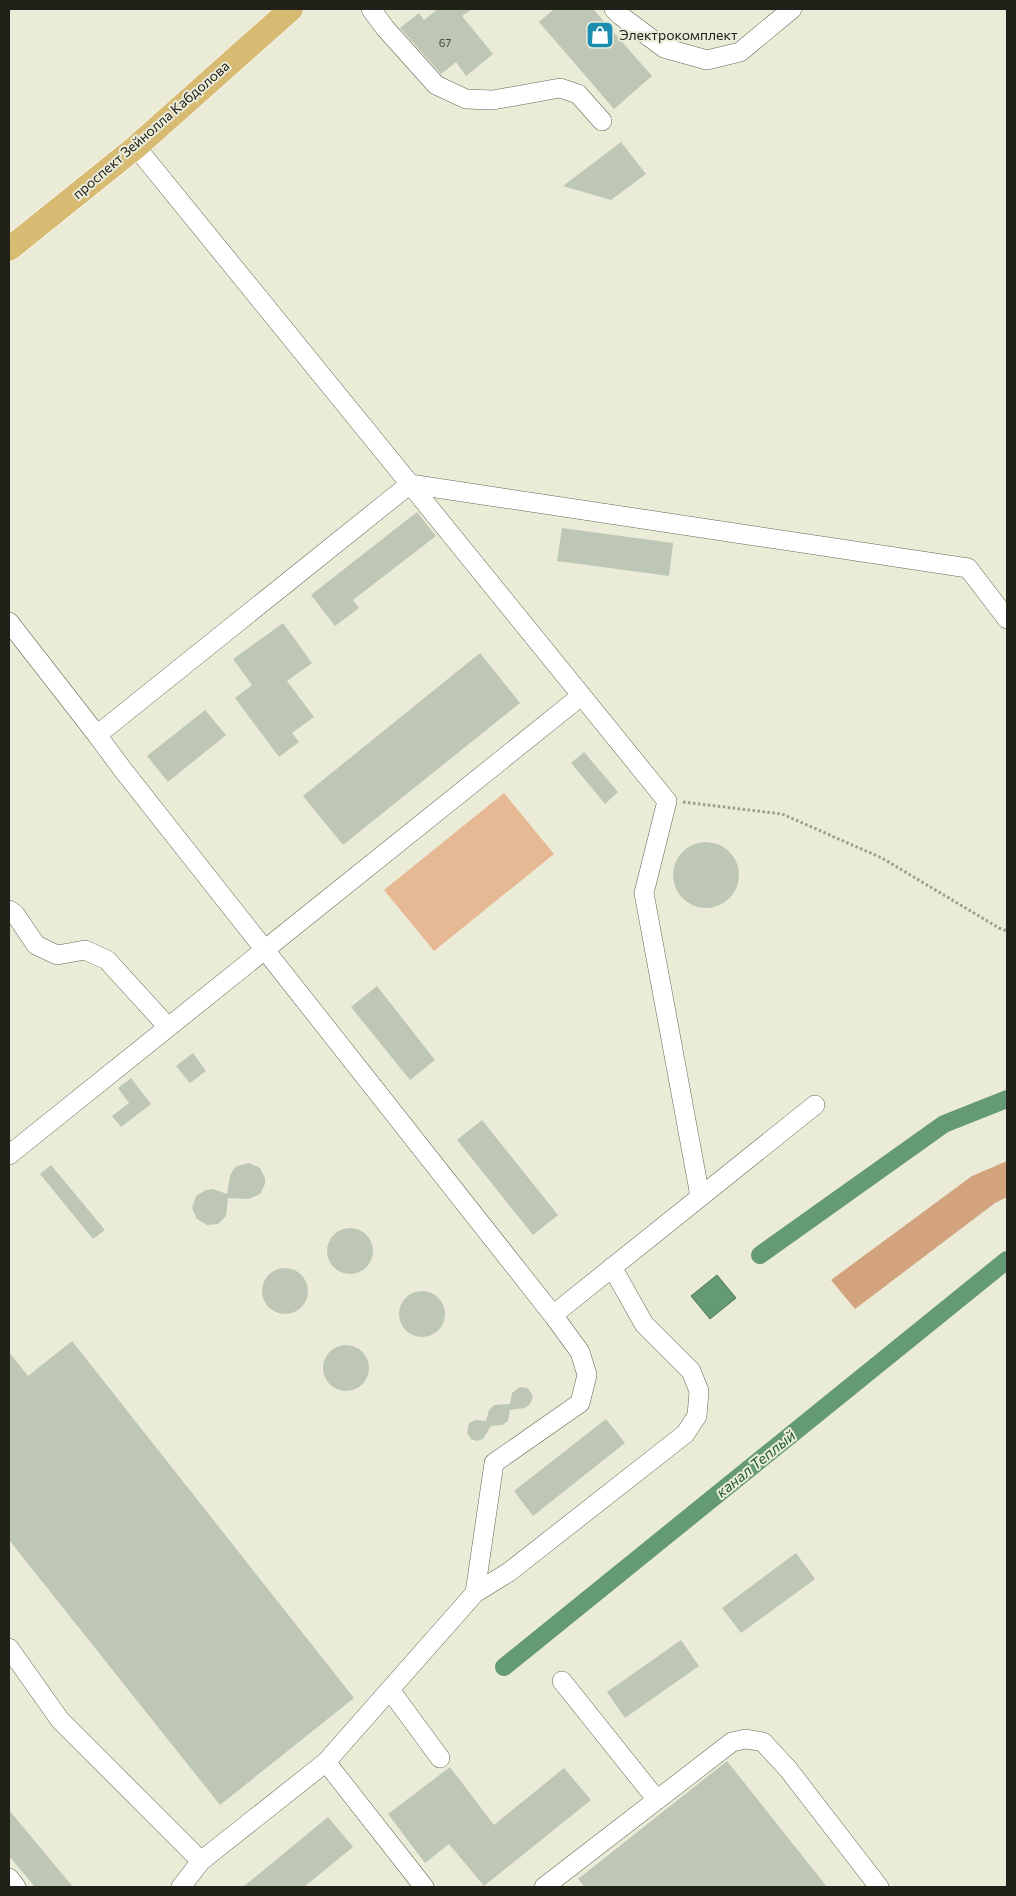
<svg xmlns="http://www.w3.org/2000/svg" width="1016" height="1896" font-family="Commissioner,sans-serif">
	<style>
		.green { fill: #e6b894 }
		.forest { fill: #d3a37d }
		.water { fill: #659a77; stroke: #51765b }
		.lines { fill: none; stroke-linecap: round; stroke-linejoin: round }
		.canal { stroke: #659a77; stroke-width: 18 }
		.building { fill: #bec7b6 }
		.minor-casing { stroke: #656655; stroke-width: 20 }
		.major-casing { stroke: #fff; stroke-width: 25 }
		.path { stroke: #9d9e8f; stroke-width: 3; stroke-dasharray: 2.5 2.5; stroke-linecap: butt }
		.minor { stroke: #fff; stroke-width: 19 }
		.major { stroke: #d7bb73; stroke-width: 24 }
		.labels { text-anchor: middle; stroke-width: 4; stroke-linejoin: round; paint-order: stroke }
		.number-label { font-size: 11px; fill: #484a41 }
		.poi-label { font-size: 14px; fill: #21211a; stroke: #ebecd8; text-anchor: start }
		.street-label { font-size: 14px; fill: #21211a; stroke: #ebecd8 }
		.water-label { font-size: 15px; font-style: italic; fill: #1c5936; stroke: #ebecd8 }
	</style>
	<rect width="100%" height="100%" fill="#ebecd8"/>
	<path class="green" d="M504 793 554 854 434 951 384 890Z"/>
	<path class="forest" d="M1007 1161V1197L995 1203 855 1309 831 1280 972 1176Z"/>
	<path class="water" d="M717 1275 736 1298 710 1319 691 1296Z"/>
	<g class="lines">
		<path class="canal" d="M760 1255 944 1124 1007 1099
			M504 1667 1007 1260"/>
	</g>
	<path class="building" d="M438 9H472L462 16 493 54 466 76 456 62 441 74 400 28 419 13 424 20Z
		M554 9H593L652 76 614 109 539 22Z
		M621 142 646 174 611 200 563 186Z
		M417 512 436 536 353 600 359 608 335 626 311 595Z
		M562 528 673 543 669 576 557 561Z
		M283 623 312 663 287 681 314 717 292 733 299 742 279 757 235 698 252 685 233 659Z
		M480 653 520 703 343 845 303 796Z
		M205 710 226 735 168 782 147 756Z
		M584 752 618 792 605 804 571 763Z
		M673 875a33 33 0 1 1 66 0a33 33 0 1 1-66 0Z
		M377 986 435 1060 410 1080 351 1007Z
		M193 1053 206 1071 190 1083 176 1066Z
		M131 1078 151 1104 121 1127 112 1116 129 1103 118 1088Z
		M482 1120 558 1215 533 1235 457 1140Z
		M249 1163 260 1168 265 1178V1184L260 1194 249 1199 228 1198 226 1216 218 1224 207 1225 197 1219 192 1208 196 1196 206 1190 213 1189 227 1194 230 1176 233 1170 237 1166Z
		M51 1165 105 1230 93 1239 40 1174Z
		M327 1251a23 23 0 1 1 46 0a23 23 0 1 1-46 0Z
		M262 1291a23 23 0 1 1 46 0a23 23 0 1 1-46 0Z
		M399 1314a23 23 0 1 1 46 0a23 23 0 1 1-46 0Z
		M72 1341 354 1698 220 1805 9 1540V1352L28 1376Z
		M323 1368a23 23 0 1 1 46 0a23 23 0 1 1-46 0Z
		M520 1387 527 1388 530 1391 533 1397 530 1404 525 1408 510 1410 508 1421 502 1425 491 1426 483 1439 477 1441 471 1439 467 1433 469 1423 476 1420 486 1421 489 1410 494 1405 510 1404 512 1393Z
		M606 1419 625 1443 533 1516 514 1491Z
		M796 1553 815 1579 741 1633 722 1608Z
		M681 1640 699 1666 625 1718 607 1692Z
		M727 1761 827 1887H585L578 1879Z
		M450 1767 494 1825 564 1768 591 1800 484 1886 449 1844 425 1863 388 1814Z
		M9 1810 73 1887H35L9 1856Z
		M328 1817 353 1847 304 1887H243Z"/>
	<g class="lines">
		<defs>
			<path id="minor" d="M371 9 385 28 436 85 466 99 493 100 560 88 578 94 602 121
				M614 9 621 16 664 48 707 60 740 52 792 9
				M410 484 667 801 644 893 700 1196
				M410 484 968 568 1007 619
				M9 622 97 735 410 484 136 147
				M97 735 123 770 553 1315 815 1105
				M9 910 15 914 36 945 57 955 85 950 107 960 168 1027
				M9 1155 581 696
				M475 1593 509 1572 685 1434 697 1416 699 1391 691 1371 644 1324 612 1267
				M9 1648 60 1720 201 1861 181 1887
				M562 1681 657 1800
				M390 1690 440 1758
				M326 1762 424 1887
				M201 1861 326 1762 475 1593 494 1463 580 1403 587 1375 580 1352 553 1315
				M9 1878 16 1887
				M544 1887 732 1742 746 1739 763 1742 788 1769 879 1887"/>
			<path id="major" d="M9 249 136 147 291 9"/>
		</defs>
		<use href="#minor" class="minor-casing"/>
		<use href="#major" class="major-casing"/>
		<path class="path" d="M683 802 782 814 882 858 999 928 1007 931"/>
		<use href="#minor" class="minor"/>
		<use href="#major" class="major"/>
	</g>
	<defs>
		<symbol id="shop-square" viewBox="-11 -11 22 22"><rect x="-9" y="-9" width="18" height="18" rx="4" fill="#1a8db1" stroke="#ebecd8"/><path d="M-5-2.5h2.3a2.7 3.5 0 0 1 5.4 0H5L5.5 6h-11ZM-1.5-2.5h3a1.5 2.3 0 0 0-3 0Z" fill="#fff"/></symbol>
	</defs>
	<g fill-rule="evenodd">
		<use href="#shop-square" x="584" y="19" width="32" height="32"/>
	</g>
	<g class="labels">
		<g class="number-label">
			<text x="445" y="47">67</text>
		</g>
		<g class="poi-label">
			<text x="619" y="40">Электрокомплект</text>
		</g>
		<g class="street-label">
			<text transform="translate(151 130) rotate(-41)" y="5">проспект Зейнолла Кабдолова</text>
		</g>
		<g class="water-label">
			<text transform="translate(756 1464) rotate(-39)" y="5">канал Теплый</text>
		</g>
	</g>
	<rect width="1016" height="1896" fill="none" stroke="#21211a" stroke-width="20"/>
</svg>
